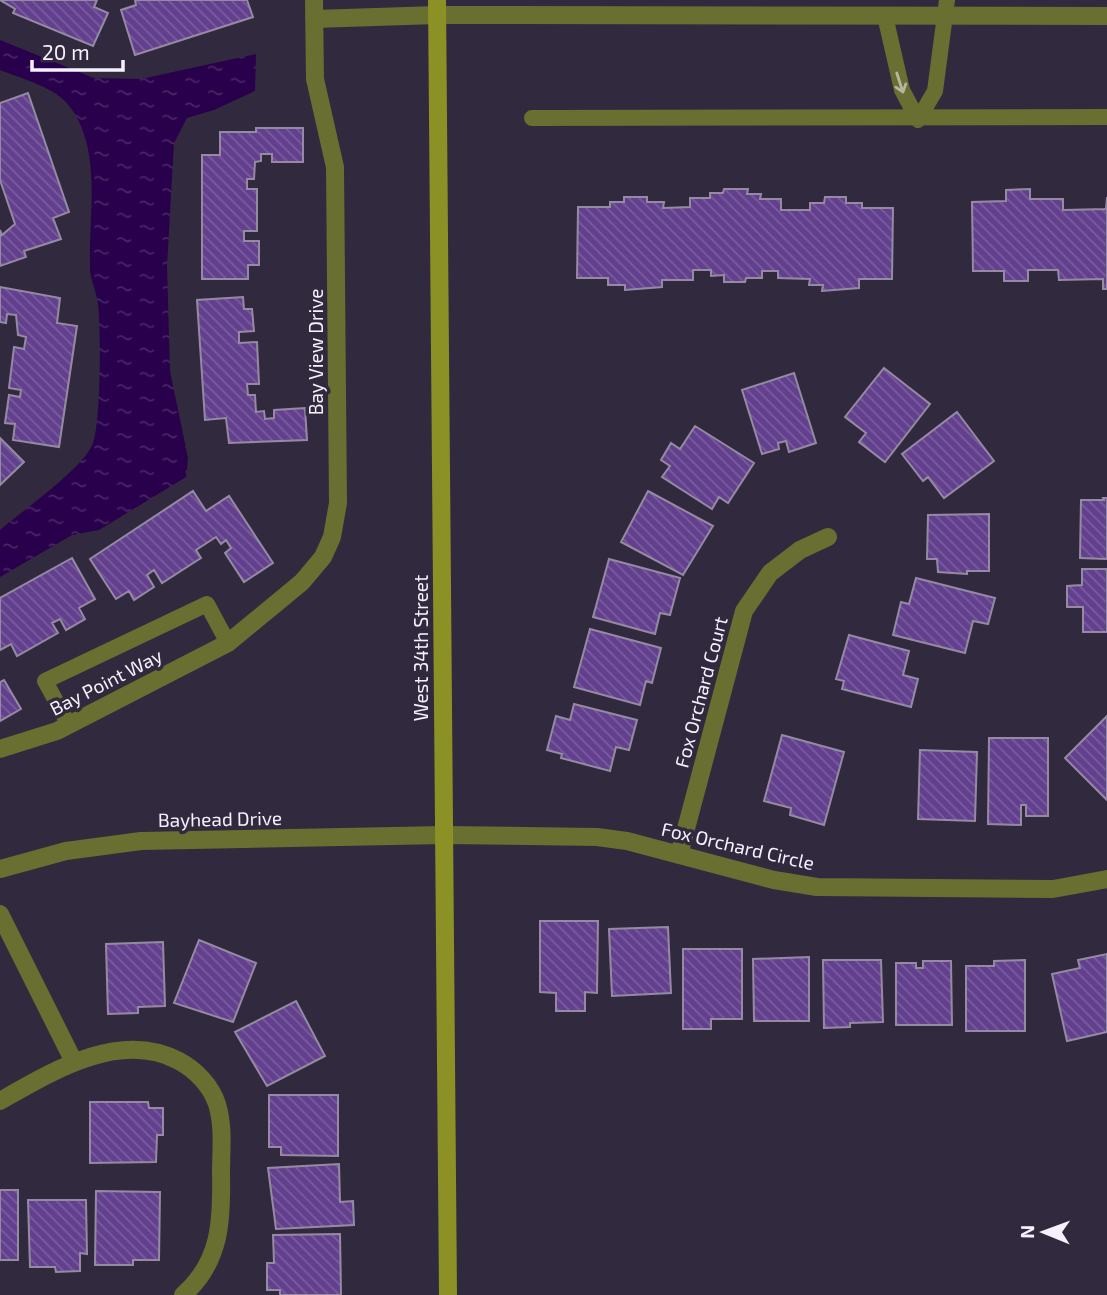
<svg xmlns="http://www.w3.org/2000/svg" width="1107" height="1295" font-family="'Exo 2',sans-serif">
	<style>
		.water { fill: url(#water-ripples) }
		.building { fill: url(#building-back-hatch); stroke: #948ba3; stroke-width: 2 }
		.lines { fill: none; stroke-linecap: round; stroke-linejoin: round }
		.lane { stroke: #696e31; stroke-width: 16 }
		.street { stroke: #696e31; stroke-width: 18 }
		.secondary { stroke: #8b9125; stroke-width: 18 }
		.oneway { stroke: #b7b6a2 }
		.labels { text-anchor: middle; stroke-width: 7; stroke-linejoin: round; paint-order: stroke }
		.street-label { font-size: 19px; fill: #f6f1fe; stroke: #31293d }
	</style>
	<defs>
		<pattern id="water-ripples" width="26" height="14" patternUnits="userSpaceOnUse" patternTransform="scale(1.75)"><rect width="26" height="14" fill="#29004b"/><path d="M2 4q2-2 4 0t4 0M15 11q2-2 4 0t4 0" fill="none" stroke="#492666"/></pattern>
		<pattern id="building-back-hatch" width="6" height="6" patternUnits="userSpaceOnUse" patternTransform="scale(1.75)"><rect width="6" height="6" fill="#63408e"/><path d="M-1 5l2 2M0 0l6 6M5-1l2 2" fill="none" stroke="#7a5c9f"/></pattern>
	</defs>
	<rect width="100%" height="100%" fill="#31293d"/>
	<path class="water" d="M0 40 94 78 141 79 256 54 255 91 214 110 187 118 174 143 167 266 170 371 188 458 186 477 99 530 72 535 0 577V530C22 511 84 468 93 443 101 420 101 331 98 304 97 292 90 280 90 268 88 217 103 151 70 107 56 87 22 79 0 70Z"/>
	<path class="building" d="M0 0H97L94 7 108 13 93 46 13 13 15 9Z
		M135 0H247L253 17 135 55 121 10 136 5Z
		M28 93 69 212 53 218 61 239 24 251 26 257 0 266V230L2 235 15 224 0 180V103Z
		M256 128H303V162H272V154H261V161L255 162 254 179H247V189H257V231H244V241H259V265H248V279H202V155H220V132H256Z
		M724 189H748L747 194H761L760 199H781V210H810V203H824L825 197H846V203H862V208H893L892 279H859V288L822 291 823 285H809L810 279 778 278V271H762V278H746L745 282H724V275L711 276V270H693V280H662V287L625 290V285H608V278H577L578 207H610V202H624V197H647V202H664L663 208 690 207V198H710V193H723Z
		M1030 189V199H1063V210L1106 209 1107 197V289H1103V279L1059 280 1058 270H1028V281H1004V271H973L972 202 1006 201V190Z
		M0 287 60 298 57 323 77 326 59 447 13 440 15 424 5 423 9 395 20 397 21 390 9 388 14 347 24 349 26 337 18 335 16 315 7 314 6 323 0 322Z
		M243 297 244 309H252L254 331 239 332V343L257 342 259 384H247L248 395H255L256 412 264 411 265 419 274 418V410L305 408 307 440 229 443 226 418 205 420 197 300Z
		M884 368 930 404 885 462 859 442 866 433 845 417Z
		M794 373 816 443 789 452 786 441 778 443 779 449 762 454 742 390Z
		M957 412 994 461 944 498 928 477 923 481 902 454Z
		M695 426 754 463 728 503 719 497 712 509 662 477 670 466 661 460 671 443 680 449Z
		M0 438 24 462 0 485Z
		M193 491 206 511 229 496 273 563 244 582 225 553 231 548 226 540 221 544 216 537 196 550 201 558 162 583 154 570 147 575 154 587 134 600 129 591 116 599 90 559Z
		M648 491 713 526 683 575 621 542Z
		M1103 498H1107V559L1080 558 1081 500H1104Z
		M989 514V571H967V574L938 572 937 559H927L928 515Z
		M72 558 95 599 79 608 85 619 66 630 60 619 52 623 58 633 17 656 11 644 0 650V598Z
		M609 559 680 578 670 615 660 613 655 634 593 617Z
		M1082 569H1107V632H1083V607H1067V586L1082 585Z
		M916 578 995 598 988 624 973 621 965 653 893 635 901 602 909 604Z
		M590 629 661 648 652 683 646 681 640 705 574 687Z
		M849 635 909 651 903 675 918 679 911 707 842 689 844 681 836 679Z
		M4 680 21 709 0 721V682Z
		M574 704 637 720 629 750 616 747 610 771 561 758 562 754 547 750 556 716 570 720Z
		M1107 716V800L1065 758Z
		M782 735 844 752 824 825 790 815 791 808 764 801Z
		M989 738H1048V816H1026V805H1021V825L988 824Z
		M920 750 977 752 975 821 918 819Z
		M540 921H598L597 993 585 992V1011H556V993L540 992Z
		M668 927 671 993 612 996 609 929Z
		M199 940 256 963 233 1022 174 1003Z
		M163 942 165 1006 138 1007V1013L108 1014 106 944Z
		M683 949H742V1019H711V1029H683Z
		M1107 954V1032L1067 1041 1052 974 1080 968 1078 960Z
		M809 957V1021H754L753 959Z
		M823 960H881L883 1022 850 1023V1027L824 1028Z
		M1025 960V1031H966V966H994V961Z
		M923 961H951L952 1025H896V963H916V968H923Z
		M296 1001 325 1056 267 1086 235 1032Z
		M269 1095H338V1156L281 1155V1147H269Z
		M90 1102H148L149 1108H163V1135H157L156 1162 90 1163Z
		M339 1164 340 1202 353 1201 354 1225 276 1229 268 1168Z
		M0 1190H18V1260H0Z
		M96 1191 160 1192 159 1260H133V1265H95Z
		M28 1200H86L87 1254 80 1253V1271L56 1272 55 1267H30Z
		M340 1234 341 1295H280V1290H267V1263H274L273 1235Z"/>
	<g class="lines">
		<path class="lane" d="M885 16 902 90 918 120 935 91 947 0
			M532 118 1107 117
			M69 725 45 681 207 604 228 643"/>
		<path class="street" d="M314 19 437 15 1107 16
			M0 749 57 731 228 643 302 582 323 557 332 537 338 503 335 167 315 79 314 0
			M679 855 744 611 770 573 800 550 828 537
			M0 869 66 851 141 841 443 835 597 837 627 841 774 880 817 887 1053 889 1107 879
			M0 914 74 1062
			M0 1101C51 1072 120 1029 179 1061 196 1070 211 1086 217 1104 224 1127 221 1150 221 1173 222 1220 221 1262 183 1295"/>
		<path class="secondary" d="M437 0 448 1295"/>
	</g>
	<defs><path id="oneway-shaft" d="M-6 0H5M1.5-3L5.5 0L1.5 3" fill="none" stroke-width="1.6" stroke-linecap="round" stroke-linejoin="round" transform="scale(1.75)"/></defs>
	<use class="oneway" href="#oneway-shaft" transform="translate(900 83) rotate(72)"/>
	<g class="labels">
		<g class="street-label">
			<text transform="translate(316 352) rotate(-90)" y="7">Bay View Drive</text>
			<text transform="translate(421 648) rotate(-90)" y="7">West 34th Street</text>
			<text transform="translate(106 682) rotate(-27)" y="7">Bay Point Way</text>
			<text transform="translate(701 692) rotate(-75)" y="7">Fox Orchard Court</text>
			<text transform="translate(220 819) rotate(-1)" y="7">Bayhead Drive</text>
			<text transform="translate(738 846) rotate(13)" y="7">Fox Orchard Circle</text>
		</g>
	</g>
	<g transform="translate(1044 1232) rotate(271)" stroke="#31293d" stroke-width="5" paint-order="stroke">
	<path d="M0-5L12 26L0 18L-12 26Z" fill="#f6f1fe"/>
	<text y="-10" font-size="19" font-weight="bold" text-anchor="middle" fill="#f6f1fe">N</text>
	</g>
	<path d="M32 60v10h91v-10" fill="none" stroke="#f6f1fe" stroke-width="3.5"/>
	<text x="42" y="60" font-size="21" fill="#f6f1fe" stroke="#31293d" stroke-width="5" paint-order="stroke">20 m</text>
</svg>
